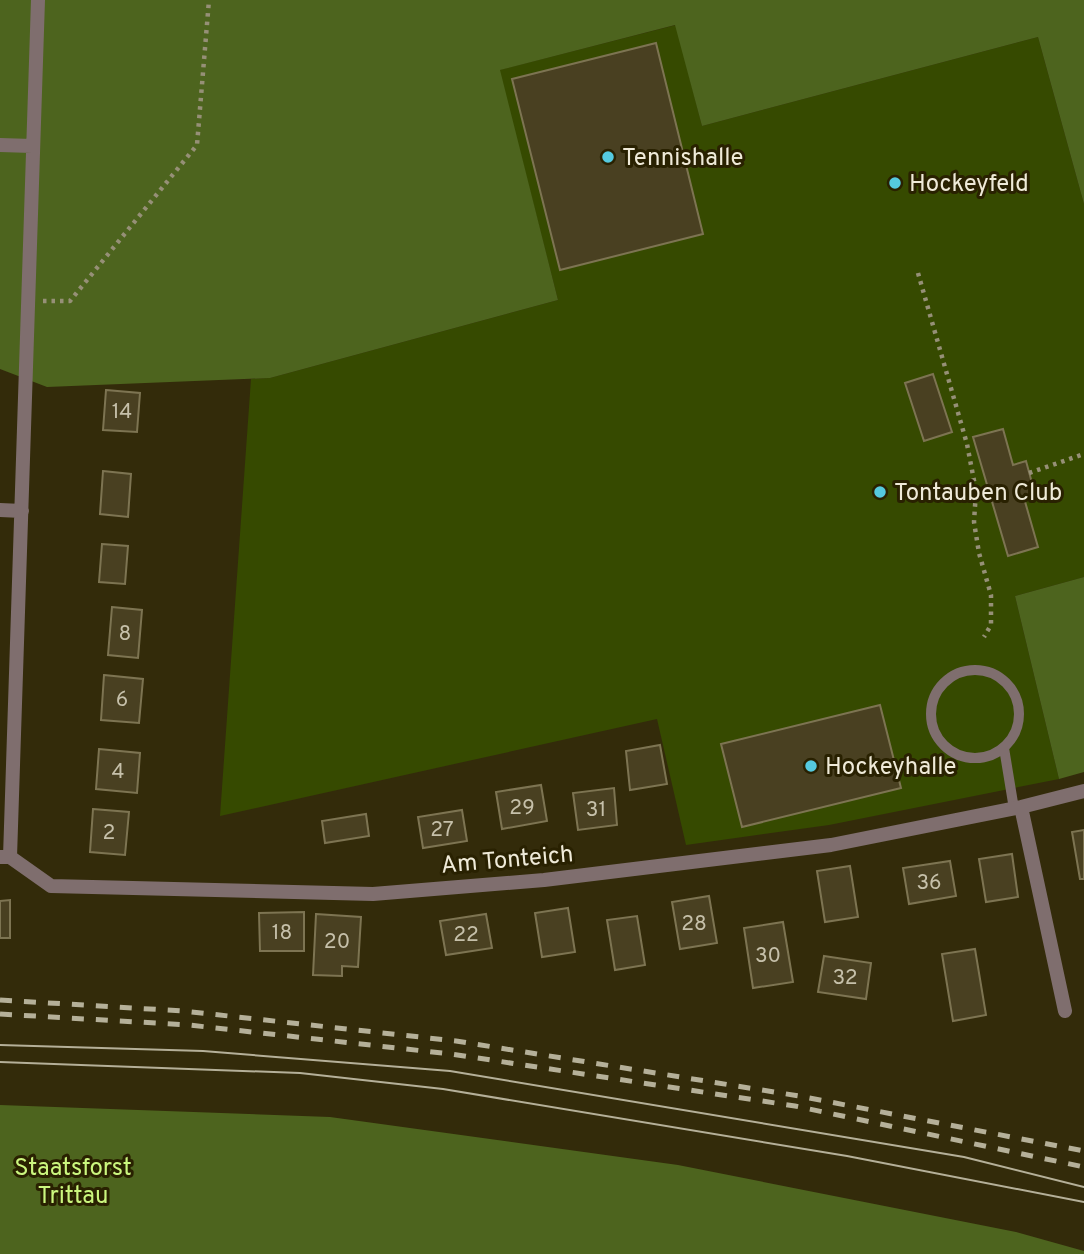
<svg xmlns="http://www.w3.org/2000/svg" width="1084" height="1254" font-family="Overpass,sans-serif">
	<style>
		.green { fill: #364a00 }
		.forest { fill: #4d641e }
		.building { fill: #494021; stroke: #7d7452; stroke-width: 2 }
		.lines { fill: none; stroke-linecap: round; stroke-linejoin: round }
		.path { stroke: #969077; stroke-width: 4.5; stroke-dasharray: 3.5 5; stroke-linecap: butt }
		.lane { stroke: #7f6e6e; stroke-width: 10 }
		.street { stroke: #7f6e6e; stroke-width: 14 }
		.tram { stroke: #b5b099; stroke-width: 2 }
		.rail { stroke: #b5b099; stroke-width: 5; stroke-dasharray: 12 12; stroke-linecap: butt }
		.poi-dot { fill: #55cadf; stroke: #292101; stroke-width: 2.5 }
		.labels { text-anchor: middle; stroke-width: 6; stroke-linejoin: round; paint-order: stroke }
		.number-label { font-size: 21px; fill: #c6c0aa }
		.poi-label { font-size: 24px; fill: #efead8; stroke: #292101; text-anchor: start }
		.street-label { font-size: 24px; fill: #efead8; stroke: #292101 }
		.park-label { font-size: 24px; fill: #cbf67e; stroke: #292101 }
	</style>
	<rect width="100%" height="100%" fill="#332b0a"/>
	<path class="green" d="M676 25 702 126 1038 37 1084 204V577L1015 596 1059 779 829 825 686 845 657 719 220 816 251 379 270 378 558 300 499 70Z"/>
	<path class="forest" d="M0 0H1084V204L1038 37 702 126 675 25 500 70 558 300 270 378 47 387 0 369Z
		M1084 577V772L1059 779 1015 596Z
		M0 1105 330 1117 678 1165 1016 1232 1084 1251V1254H0Z"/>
	<path class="building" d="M656 43 703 234 560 270 512 79Z
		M933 374 952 432 924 441 905 383Z
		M106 390 140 393 137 432 103 430Z
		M1003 429 1013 465 1026 461 1035 494 1024 498 1038 547 1008 556 973 437Z
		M103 471 131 474 128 517 100 514Z
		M102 544 128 546 125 584 99 582Z
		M112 607 142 610 138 658 108 655Z
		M104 675 143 679 139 723 101 720Z
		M880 705 901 788 742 827 721 744Z
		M660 745 667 784 630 790 626 751Z
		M99 749 140 753 137 793 96 789Z
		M541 785 547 821 502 829 496 792Z
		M614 788 617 825 578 830 573 793Z
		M93 809 129 812 125 855 90 852Z
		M462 810 467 841 423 848 418 817Z
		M366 814 369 836 325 843 322 821Z
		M1084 830V879H1080L1072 832Z
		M1012 854 1018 897 986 902 979 859Z
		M950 861 956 896 909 904 903 868Z
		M850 866 858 917 825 922 817 871Z
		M709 896 717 943 680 949 672 902Z
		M10 900V938H0V901Z
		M568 908 575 952 542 957 535 913Z
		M304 912V951H260L259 913Z
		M316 914 361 917 358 967 342 966V976L313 975Z
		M486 914 492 948 446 955 440 921Z
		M637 916 645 965 615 970 607 920Z
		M783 922 793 982 753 988 744 928Z
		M975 949 986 1015 953 1021 942 954Z
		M824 956 871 963 866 999 818 992Z"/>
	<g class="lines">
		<path class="path" d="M918 273 967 444 976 491 974 522 979 553 991 595V625L984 637
			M43 301H70L197 145 209 0
			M1029 473 1084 454
			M976 491 987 487"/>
		<path class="lane" d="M931 714a44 44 0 1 1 88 0a44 44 0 1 1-88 0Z
			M1004 748 1014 809"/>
		<path class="street" d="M0 145 32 146
			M0 510 22 511
			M1021 807 1065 1011
			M0 857H10L51 886 373 894 544 880 831 845 1021 807 1084 791
			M10 857 38 0"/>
		<path class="tram" d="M0 1045 203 1051 450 1071 964 1157 1084 1187
			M0 1062 300 1073 443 1089 847 1156 1084 1202"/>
		<path class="rail" d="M0 1000 183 1011 456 1041 799 1096 1084 1151
			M0 1014 189 1025 451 1054 795 1106 1084 1167"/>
	</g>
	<g class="poi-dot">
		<circle cx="608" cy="157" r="7"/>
		<circle cx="895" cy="183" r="7"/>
		<circle cx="880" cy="492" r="7"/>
		<circle cx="811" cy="766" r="7"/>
	</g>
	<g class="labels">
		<g class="number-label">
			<text x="122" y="418">14</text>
			<text x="125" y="640">8</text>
			<text x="122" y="706">6</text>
			<text x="118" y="778">4</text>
			<text x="522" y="814">29</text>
			<text x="596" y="816">31</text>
			<text x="442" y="836">27</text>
			<text x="109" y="839">2</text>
			<text x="929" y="889">36</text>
			<text x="694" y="930">28</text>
			<text x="282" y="939">18</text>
			<text x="466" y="941">22</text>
			<text x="337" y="948">20</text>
			<text x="768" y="962">30</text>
			<text x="845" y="984">32</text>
		</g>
		<g class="poi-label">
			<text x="622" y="165">Tennishalle</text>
			<text x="909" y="191">Hockeyfeld</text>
			<text x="894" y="500">Tontauben Club</text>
			<text x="825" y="774">Hockeyhalle</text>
		</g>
		<g class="street-label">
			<text transform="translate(507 859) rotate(-5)" y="8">Am Tonteich</text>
		</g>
		<g class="park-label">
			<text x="73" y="1175">Staatsforst<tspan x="73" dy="28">Trittau</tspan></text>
		</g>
	</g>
</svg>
